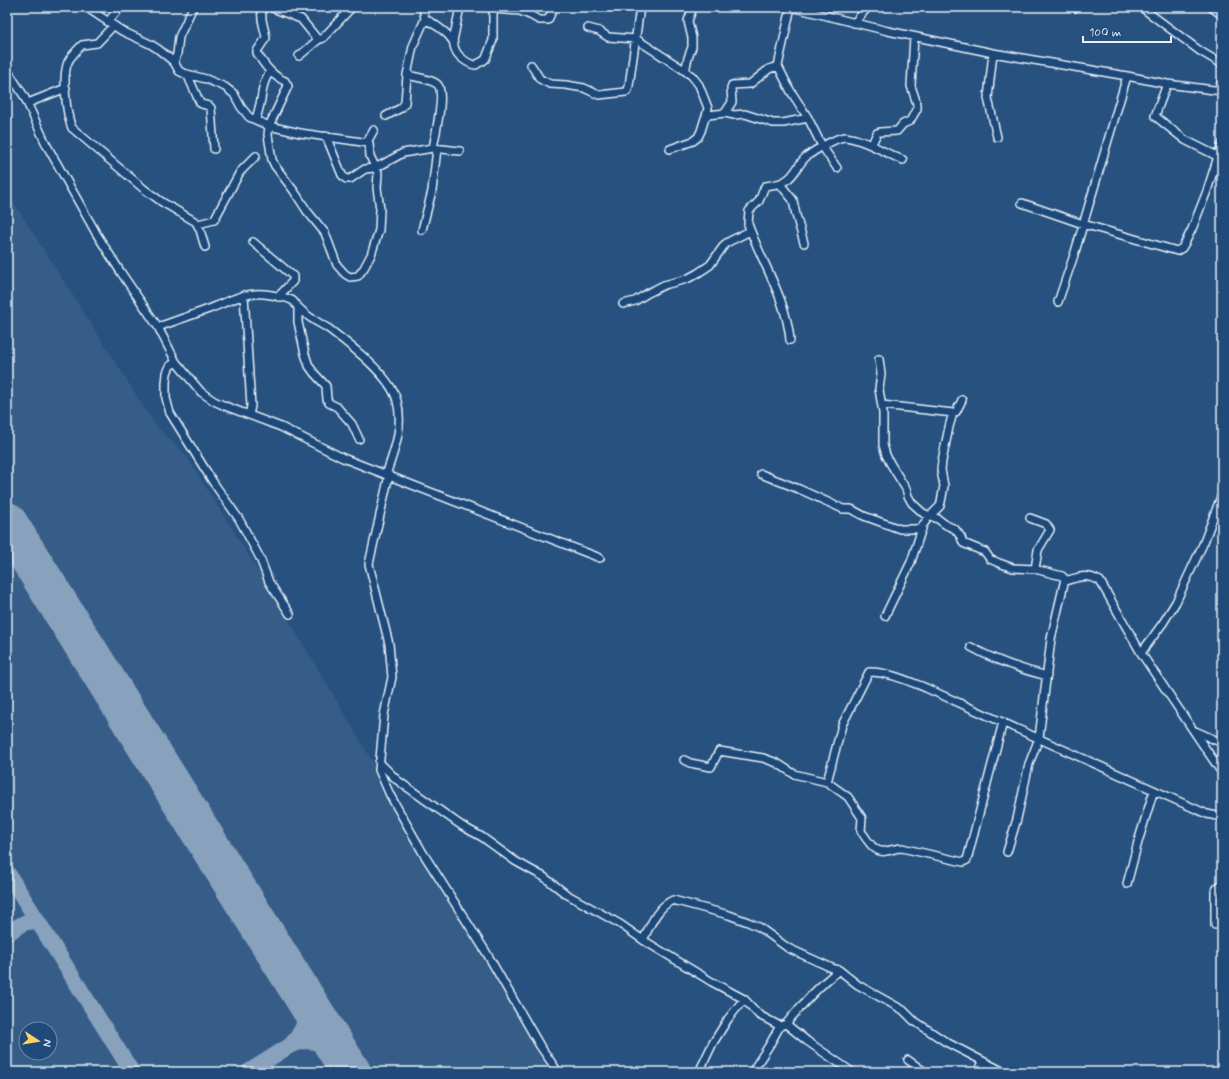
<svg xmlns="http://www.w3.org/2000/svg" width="1229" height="1079" font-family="Mynerve,sans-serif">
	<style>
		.built { fill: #355d88; fill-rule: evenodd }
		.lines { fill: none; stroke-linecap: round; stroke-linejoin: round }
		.taxiway { stroke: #88a1bc; stroke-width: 16 }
		.runway { stroke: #88a1bc; stroke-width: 40 }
		.minor-casing { stroke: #e8f1f8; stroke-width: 10 }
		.minor { stroke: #1f4a7a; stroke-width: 7 }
	</style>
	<rect width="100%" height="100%" fill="#27517f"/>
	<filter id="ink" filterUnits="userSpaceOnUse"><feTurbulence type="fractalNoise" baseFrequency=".025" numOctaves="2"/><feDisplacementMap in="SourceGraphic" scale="8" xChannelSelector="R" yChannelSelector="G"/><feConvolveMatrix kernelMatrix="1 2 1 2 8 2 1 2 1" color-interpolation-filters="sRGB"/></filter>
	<g filter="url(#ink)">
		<path class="built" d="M7 192 156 426 186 455 251 559 311 657 371 759 380 777 390 803 418 851 556 1072H7ZM26 1029H50V1053H26Z"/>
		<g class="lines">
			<path class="taxiway" d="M7 872 132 1072
				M7 934C18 927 28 916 40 925
				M291 1045C301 1034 309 1019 305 1003 304 998 301 993 299 988
				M248 1072 291 1045 304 1041 317 1042 329 1047 335 1051 348 1067"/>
			<path class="runway" d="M7 522 351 1072"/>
			<defs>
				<path id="minor" d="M86 7 122 31 150 44 158 49 174 62 179 71 183 73 206 79 225 87 234 94 241 107 249 117 269 126 300 133 369 143 370 156 378 173 377 188 380 209 379 230 371 255 364 268 358 276 350 277 345 274 337 265 325 233 307 211 294 191 275 166 272 160 268 135 269 126 288 86 285 81C272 76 264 65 257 53V51L266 38C264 24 260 22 262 7
					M270 7 301 19 318 40
					M693 7 688 21 692 38V47L688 58 685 71 692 76 699 85 708 108 706 116
					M791 7 888 31 993 53 1127 76 1167 84 1222 91
					M791 7 778 66 790 90 808 118 822 146 837 168
					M1074 7 1075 8
					M1141 7 1200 51 1222 64
					M1211 7 1222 15
					M493 9 520 11 530 15 539 20H548L554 7
					M425 19C433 23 447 32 452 40 455 43 453 45 455 49 457 56 469 65 476 65 479 62 484 62 486 58L493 40V9L491 7
					M108 22 120 7
					M854 23 868 7
					M113 26 97 43 82 45C77 50 71 56 68 62 62 76 66 114 72 128L144 189 162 202 196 222 200 230 205 247
					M588 28 599 31 608 37 636 39 681 68 685 71
					M453 41 459 12 461 7
					M993 53 988 98 997 137
					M299 56 318 40 323 38 352 7
					M174 62 177 54 179 37 193 7
					M531 65 540 79 550 84 566 85 584 88 599 95 626 92 628 90 629 86 640 7
					M7 70 24 96 46 144 96 233 120 271 158 327 176 362 201 392 214 401 225 406 281 427 343 458 600 558
					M187 74 200 103C203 106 209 104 211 108L214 149
					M407 75C415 77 431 79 437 84 446 91 435 136 433 148
					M1167 84 1155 116 1185 140 1219 157
					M1218 91 1222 81
					M28 103 66 88
					M725 113 732 102 731 88 732 85 750 84 769 69 778 66
					M386 116 401 108 405 103 407 75 413 46 425 19 423 7
					M256 120C257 115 259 109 260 104 263 92 262 82 270 72
					M326 136 342 175 346 179H350L365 169 374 168 383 164 403 153 433 148 460 151
					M367 142 374 130
					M872 144 877 133 880 132 897 131 903 124 910 121 917 109V104L911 86 914 37
					M670 149 693 141 698 137 701 131 705 118 708 115 725 113 734 115 745 114 773 123H783L808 118
					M780 184 793 200 796 215 804 243
					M1022 203 1083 224 1177 251 1182 248 1185 243 1192 229 1207 191 1222 144
					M198 224 214 220 240 172 256 156
					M422 230 432 191 437 149
					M253 242 293 276V281L278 297
					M244 295 251 406 249 415
					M1058 302 1075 252 1127 76
					M623 304 635 301 648 293 664 285 687 279 698 273 710 265 725 244 730 241 750 231
					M298 307V322L305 354 309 366 314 373 326 386 327 399 329 403 337 407 352 424 359 439
					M158 327C175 321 192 315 209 309 227 302 244 292 264 294 271 295 288 297 293 301 295 303 296 305 297 306 301 310 306 315 311 318 317 322 323 325 329 329 350 345 391 376 397 401 404 427 394 451 386 475
					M790 340C787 300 761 261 748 224L749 211 759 201 765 186C773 185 782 184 788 179 796 173 799 163 806 157 812 152 838 136 846 137 867 140 884 153 903 160
					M879 359 881 374 879 389 883 413V445L886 455 890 463 906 489 908 496 912 503 923 513 938 519 946 525 955 529 961 537 963 543 985 552 990 559 999 563 1013 568 1035 569 1062 576 1065 579 1051 639 1039 738 1029 764 1017 819 1007 852
					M176 362 170 366 167 373 166 383V398L170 413 213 482 239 519 260 558 269 582 290 614
					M882 405 953 413
					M761 474 799 489 843 509H851L864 516 900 529H922
					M389 475 369 564 389 644 392 677 384 715 379 770 390 795 423 853 486 952 540 1046 558 1072
					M1030 518 1046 524 1050 530 1038 550 1035 569
					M1065 581C1079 577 1086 573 1100 581L1141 653 1222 773
					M885 616 911 562 923 525 928 518 940 506 941 502 944 486 941 470 942 461 949 427 953 413 956 412 962 400
					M971 647C996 661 1019 669 1047 676
					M1141 653 1163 623 1176 602 1204 542 1222 494
					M1193 730 1222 743
					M684 760 690 763 711 767 719 751 763 758 777 763 794 774 827 782 848 797 862 818 861 831C867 839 874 854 886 851 892 850 896 848 902 848L963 862 967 860 1003 722
					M379 762 397 780 462 826 482 837 515 861 544 877 566 894 620 924 643 940 712 982 744 999 759 1015 780 1026 786 1024 807 1041 852 1072
					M827 782 842 725 869 672C889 672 908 681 926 688L1207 814 1222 817
					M1127 884 1138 842 1154 790
					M1215 925V892L1217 888 1222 884
					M643 940C650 926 657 907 673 900L729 915 748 922 759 927 788 948 832 968 839 970 858 985 903 1010 913 1020 946 1042 1004 1072
					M786 1024C802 1004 819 986 839 970
					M908 1060 925 1072
					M699 1072 713 1043 728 1019 744 999
					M752 1072 770 1044 780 1026
					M977 1072 984 1062"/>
			</defs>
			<use href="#minor" class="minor-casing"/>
			<use href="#minor" class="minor"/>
		</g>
	</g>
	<rect width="1229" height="1079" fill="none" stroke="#1f4a7a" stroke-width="24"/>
	<rect x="12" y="12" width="1205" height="1055" fill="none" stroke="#e8f1f8" stroke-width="1.5" filter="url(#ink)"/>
	<g transform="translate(38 1041) rotate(102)"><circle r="19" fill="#1f4a7a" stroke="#6f8dac"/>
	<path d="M0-3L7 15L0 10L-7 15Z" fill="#ffd166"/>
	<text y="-6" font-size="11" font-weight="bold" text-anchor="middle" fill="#e8f1f8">N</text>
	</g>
	<path d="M1083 36v6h88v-6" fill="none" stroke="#e8f1f8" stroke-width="2"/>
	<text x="1089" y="36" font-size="12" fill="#e8f1f8" stroke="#1f4a7a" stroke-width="3" paint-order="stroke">100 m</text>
</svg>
